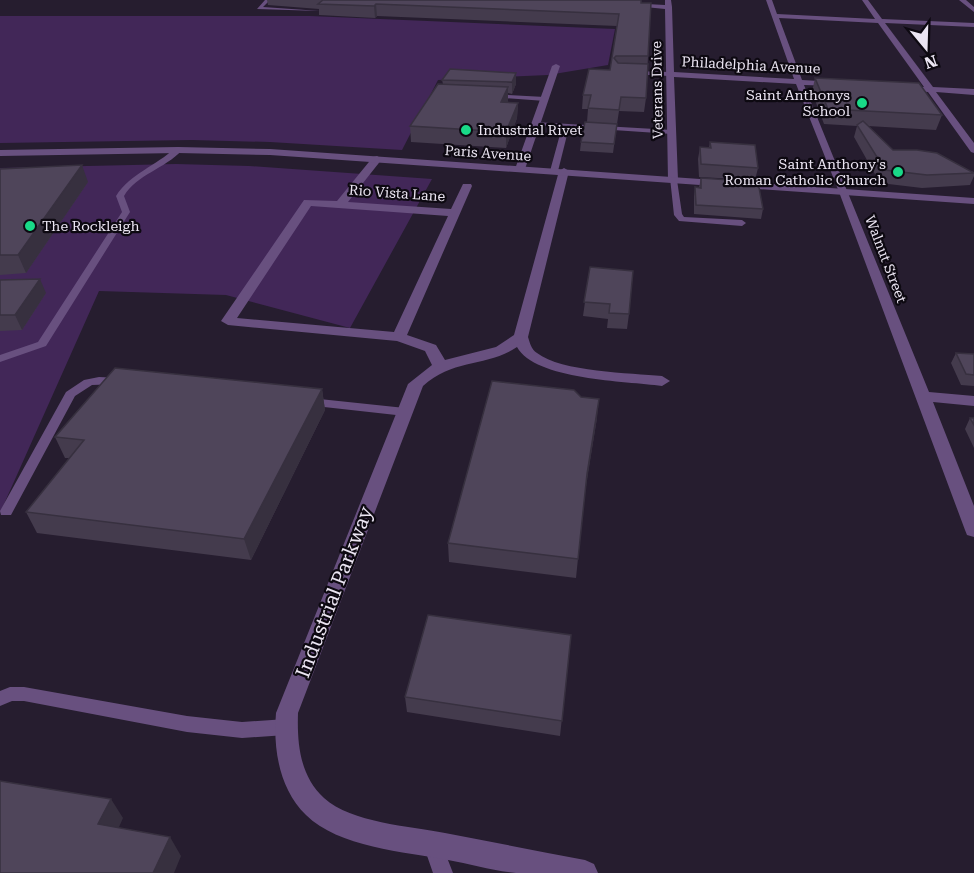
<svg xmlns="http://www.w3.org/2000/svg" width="974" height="873" font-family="'Roboto Serif',serif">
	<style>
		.green { fill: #422758 }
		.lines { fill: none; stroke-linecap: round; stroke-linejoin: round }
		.service { fill: #68507f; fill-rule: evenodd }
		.minor { fill: #68507f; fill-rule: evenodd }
		.tertiary { fill: #68507f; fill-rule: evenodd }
		.wall { fill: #443b4d }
		.shaded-wall { fill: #37303f }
		.building { fill: #4f455a; stroke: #37303f; stroke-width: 1.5 }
		.poi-dot { fill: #19d988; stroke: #0d0911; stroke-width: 2 }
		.labels { text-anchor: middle; stroke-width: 4.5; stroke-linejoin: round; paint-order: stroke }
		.far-street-label { font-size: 14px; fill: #ebe5f2; stroke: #0d0911 }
		.far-poi-label { font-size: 14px; fill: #ebe5f2; stroke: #0d0911; text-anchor: end }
		.near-street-label { font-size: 20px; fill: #ebe5f2; stroke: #0d0911 }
	</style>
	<rect width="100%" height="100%" fill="#261d2f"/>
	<path class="green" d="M0 16H310L615 29 608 65 548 75 438 80 402 150 270 142 192 140 0 143Z
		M176 164 249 166 432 179 350 328 226 295 99 291 0 513V168Z"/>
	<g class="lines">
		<path class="service" d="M265 0H270L263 7 320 11 257 9Z
			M632 71 669 72 672 74 669 76 630 74Z
			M492 94 545 97 548 99 545 101 490 97Z
			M534 122 672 130 675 132 672 134 569 127 558 171 554 173 550 171 562 127 536 125 533 123Z
			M175 148 182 150C165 169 137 174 124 196L130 212 46 346 0 362V355L38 342 122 212 116 196C131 173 156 166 175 148Z
			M670 178 677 180 682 214 684 217 742 220 746 223 742 226 679 221 674 215Z
			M99 377 120 378 126 381 120 384 92 385 75 396 11 515H1L0 511 66 392 84 380Z
			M310 398 405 408 411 412 405 416 306 405 304 402 306 399Z
			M10 687H24L187 716 242 722 286 719 292 721 294 727 292 733 286 735 242 738 187 732 24 701H12L0 706V691Z
			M432 835 439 837 453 873H433L423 844 425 837Z"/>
		<path class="minor" d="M665 0H671L672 7 674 72 794 79 766 0H772L777 14 875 19 862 0H868L882 19 974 23V27L885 23 933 87 974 89V95L936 92 974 143V153L971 152 928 92 898 90 897 88 901 86 924 87 878 23 779 18 802 80 836 82 840 84 836 86 804 85 929 392 974 396V406L933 402 974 506V537L967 535 965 530 839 192 796 84 674 77 678 180 673 183 668 180 665 9 625 5 628 3 665 5Z
			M959 0H966L974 7V12Z
			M556 64 560 66 525 169 516 171 515 169 552 66Z
			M377 156 382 159 348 202 451 209 463 184H471L472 186 407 335 436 345 445 360 496 347 514 335 559 171 564 168 569 171 528 337C530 343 531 349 537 353 561 372 631 373 662 376L670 381 662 386C626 381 535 380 517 347 487 367 454 358 423 386L298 713C297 744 300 776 324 798 352 823 409 826 445 833 492 842 538 851 585 860L594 864 598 873C571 873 543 873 516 873 493 871 470 864 448 860 405 852 338 847 306 815 279 789 273 748 276 713L408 384 432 365 425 351 397 341 228 325 221 321 304 200 337 201 373 157ZM311 206 448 216 394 332 237 318Z"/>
		<path class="tertiary" d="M178 147 270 149 974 198V204L270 155 178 153 0 156V150Z"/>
	</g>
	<path class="wall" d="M267 0H641L648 56 646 98 644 112 619 111 617 124 587 122 588 109H582L583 95 610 70 617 26 377 16 375 18 319 15V9L268 5Z
		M450 69 516 84 512 94 508 93V102L518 103 517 118 506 148 411 142 410 126 443 84 442 80Z
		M815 78 942 115 936 130 868 126 893 150 974 172V176L970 185 922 188 880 183 854 137 857 126 824 124 812 92Z
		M617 124 613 153 580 151 581 142Z
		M710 142 758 168 755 180 699 177 698 159 700 147 709 148Z
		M0 169 88 182 26 273 0 275Z
		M701 178 763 209 761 219 694 214V196L695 187H699Z
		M590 267 629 314 627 329 607 328 608 319 583 316Z
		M0 280 46 293 22 330 0 331Z
		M956 353 974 354V386L961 385 951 363Z
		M322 389 325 410 251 560 37 533 26 512 70 458H65L55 437Z
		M597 418 585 490 576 578 449 562 448 543Z
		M970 418H974V448L965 429Z
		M571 635 560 736 407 712 405 697Z"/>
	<path class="shaded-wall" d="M376 4 377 16 375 18 374 6Z
		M516 73V84L512 94V82Z
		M508 87V102L501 117V102Z
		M518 103 517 118 506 148V132Z
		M82 165 88 182 26 273 18 255Z
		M40 279 46 293 22 330 15 315Z
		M322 389 325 410 251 560 244 539Z
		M599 399 597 418 585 493 587 474Z
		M111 799 123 818 112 843 98 824Z
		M170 837 181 856 174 873H153Z"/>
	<path class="building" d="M323 0H641V3H651L648 56H616L614 58 618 63 648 64 646 98 621 97 619 110 588 108 591 95H583L589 69 610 70 619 14 376 4 374 6 318 4Z
		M450 69 516 73 512 82 442 80Z
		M815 78 919 83 942 115 828 109Z
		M438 84 508 87 501 102 518 103 506 132 410 126Z
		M863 121 893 150H917L937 153 974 173 927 175 885 170 857 125Z
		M585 122 617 124 614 144 581 142Z
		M710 142 755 145 758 168 701 164 700 147 711 148Z
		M82 165 18 255H0V169Z
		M701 178 758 182 763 209 696 205 695 187 701 188Z
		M590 267 633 271 629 314 609 313 610 304 584 302Z
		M40 279 15 315H0V280Z
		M956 353 974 354V375L966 374Z
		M115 368 322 389 244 539 26 512 84 440 55 437Z
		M492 381 574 390 581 397 599 399 587 474 578 559 448 543Z
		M970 418H974V425Z
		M428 615 571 635 562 721 405 697Z
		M0 781 111 799 98 824 170 837 153 873H0Z"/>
	<g class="poi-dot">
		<circle cx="862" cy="103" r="6"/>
		<circle cx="466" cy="130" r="6"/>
		<circle cx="898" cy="172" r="6"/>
		<circle cx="30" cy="226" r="6"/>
	</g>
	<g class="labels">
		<g class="far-street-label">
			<text transform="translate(751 65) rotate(3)" y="5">Philadelphia Avenue</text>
			<text transform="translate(657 90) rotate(-91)" y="5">Veterans Drive</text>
			<text transform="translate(488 153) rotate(4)" y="5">Paris Avenue</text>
			<text transform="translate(397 193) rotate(4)" y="5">Rio Vista Lane</text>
			<text transform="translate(886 259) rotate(69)" y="5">Walnut Street</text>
		</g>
		<g class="far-poi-label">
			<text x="850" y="100">Saint Anthonys<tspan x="850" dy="16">School</tspan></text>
			<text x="478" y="135" text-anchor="start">Industrial Rivet</text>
			<text x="886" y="169">Saint Anthony's<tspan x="886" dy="16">Roman Catholic Church</tspan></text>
			<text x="42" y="231" text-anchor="start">The Rockleigh</text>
		</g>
		<g class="near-street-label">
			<text transform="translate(334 592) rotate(-69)" y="7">Industrial Parkway</text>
		</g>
	</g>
	<g transform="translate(926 48) rotate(161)" stroke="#0d0911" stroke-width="4.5" paint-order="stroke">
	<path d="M0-4.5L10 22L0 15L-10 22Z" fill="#ebe5f2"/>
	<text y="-9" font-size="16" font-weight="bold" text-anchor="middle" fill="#ebe5f2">N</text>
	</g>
</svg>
